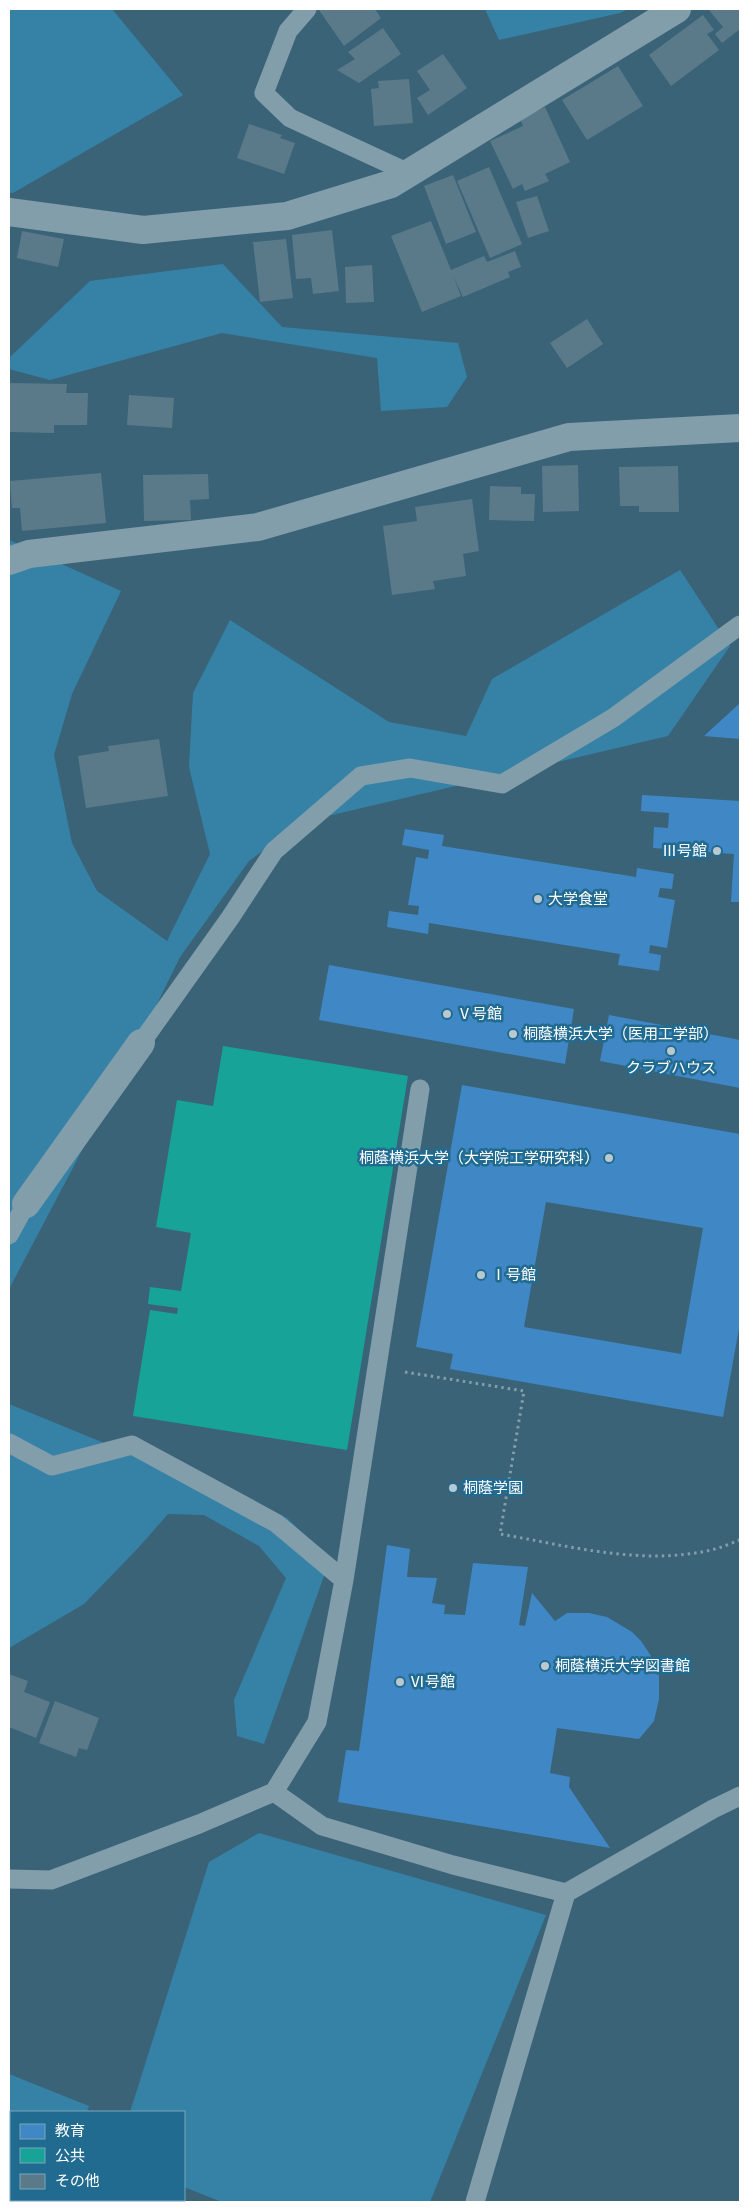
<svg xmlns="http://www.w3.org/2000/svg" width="749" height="2211" font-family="Barlow,'Noto Sans JP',sans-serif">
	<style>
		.green { fill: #3682a7 }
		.schools { fill: #3f88c5; fill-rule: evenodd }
		.public { fill: #17a398 }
		.building { fill: #5a7a8a }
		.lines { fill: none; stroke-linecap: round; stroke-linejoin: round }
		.path { stroke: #829eab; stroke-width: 3; stroke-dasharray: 2.5 4; stroke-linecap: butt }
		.lane { stroke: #829eab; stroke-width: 19 }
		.street { stroke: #829eab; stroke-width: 28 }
		.poi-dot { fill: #bac8d0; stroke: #216b91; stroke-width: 2 }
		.labels { text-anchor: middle; stroke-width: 5; stroke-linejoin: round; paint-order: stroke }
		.poi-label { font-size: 15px; fill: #fff; stroke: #216b91; text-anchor: start }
	</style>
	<rect width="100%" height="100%" fill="#3a6378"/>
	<path class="green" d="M9 9H112L183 95 13 193H9Z
		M485 9H628L620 13 499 40Z
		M223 264 282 327 458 343 467 377 447 407 381 411 377 358 222 333 50 380 9 369V358L90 281Z
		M9 540 121 591 72 694 54 755 72 843 97 891 167 941 210 854 189 767 193 693 230 620 389 722 466 736 492 679 680 570 730 646 668 736 302 822 249 861 180 957 126 1067 9 1289Z
		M9 1404 287 1518 330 1559 264 1744 237 1736 234 1700 286 1578 259 1546 204 1515 168 1514 139 1547 84 1604 9 1648Z
		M259 1833 546 1915 430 2202H222L184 2187V2112H130L209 1862Z
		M9 2074 89 2106 87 2112H11V2200H133L137 2202H9Z"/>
	<path class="schools" d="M740 703V739L704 736Z
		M642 795 740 801V902H731L734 854 653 848 654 827 668 828 669 813 641 811Z
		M405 829 444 835 442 846 636 877 637 868 674 874 672 889 660 888 658 897 675 900 667 948 650 945 649 953 661 955 659 971 618 965 620 954 429 923 428 934 387 927 389 911 418 915 419 906 408 905 416 857 428 859 429 850 402 845Z
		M329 965 574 1009 565 1064 319 1020Z
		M609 1015 740 1040V1088L600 1061Z
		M462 1085 740 1134V1323L723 1417 450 1369 453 1354 416 1347ZM546 1202 703 1228 681 1354 524 1327Z
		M387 1545 410 1549 407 1577 437 1578 432 1603 445 1605 444 1614 465 1615 473 1563 528 1567 519 1625 525 1626 532 1593 555 1621 567 1613H589L607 1617 632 1632 641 1641 651 1656 659 1676V1699L654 1721 639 1739 557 1728 550 1773 570 1777 569 1787 610 1848 338 1802 346 1750 359 1751Z"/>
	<path class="public" d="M223 1046 408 1076 347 1450 133 1416 150 1310 177 1314 178 1308 148 1304 150 1287 181 1291 191 1233 156 1227 177 1100 213 1106Z"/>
	<path class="building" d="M321 9H375L381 18 344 46 319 10Z
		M708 9H740V29L722 43 715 34 723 27Z
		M703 15 714 30 707 34 719 50 671 86 649 55Z
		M383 28 401 54 359 83 337 70 355 59 348 52Z
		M443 54 467 88 428 115 417 98 430 90 417 71Z
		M618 66 643 106 587 140 562 100Z
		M409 79 413 123 374 126 371 89 379 88 378 81Z
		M545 107 570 162 545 174 549 181 525 191 522 184 513 189 490 141 523 126 520 119Z
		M249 124 282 135 280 138 295 143 284 174 237 158Z
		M489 167 522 244 490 258 457 181Z
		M453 175 476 232 446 244 424 186Z
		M537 196 549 231 528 238 516 202Z
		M431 221 451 270 484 256 487 262 515 251 521 267 508 272 510 277 463 297 453 275 461 296 422 312 391 236Z
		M332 230 339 291 313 294 311 278 296 279 292 235Z
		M22 231 64 239 58 267 17 258Z
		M286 239 293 298 260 302 253 242Z
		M372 265 374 302 346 303 345 267Z
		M587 319 603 344 567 368 550 343Z
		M9 383 67 384 66 393H88L87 425H54V433L9 432Z
		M129 395 174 398 172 428 127 425Z
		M578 465 579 511 543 512 542 466Z
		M678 466 679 512H639V506H620L619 467Z
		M101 473 106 523 22 531 20 508H12L10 481Z
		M208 474 209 499 190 500 191 520 144 521 143 475Z
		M490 486 521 487V494H535L534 521 489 520Z
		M472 499 479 551 463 554 466 576 433 581 435 589 392 595 383 526 417 521 415 507Z
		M159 739 168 796 86 808 78 756 109 751 108 746Z
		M9 1674 28 1681 24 1692 50 1702 36 1738 9 1727Z
		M55 1701 99 1718 87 1750 79 1748 76 1757 39 1743Z"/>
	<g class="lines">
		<path class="path" d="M405 1372 524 1391 500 1534C569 1546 642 1566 711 1550 721 1548 731 1543 740 1540"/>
		<path class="lane" d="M307 9 288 31 264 93 290 118 409 173
			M141 1043 230 918 274 851 361 776 410 768 502 784 613 718 740 625
			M9 1235 26 1204
			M9 1443 52 1466 132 1445 276 1523 344 1580 317 1722 274 1792 322 1826 453 1865 566 1893 713 1809 740 1796
			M344 1580 420 1089
			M9 1879 51 1880 199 1824 274 1792
			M475 2202 566 1893"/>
		<path class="street" d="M9 212 143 230 287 216 391 184 677 9
			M9 561 29 554 258 527 569 437 740 428
			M26 1204 141 1043"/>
	</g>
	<g class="poi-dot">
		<circle cx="717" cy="851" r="5"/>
		<circle cx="538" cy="899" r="5"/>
		<circle cx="447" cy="1014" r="5"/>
		<circle cx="513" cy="1034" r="5"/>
		<circle cx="671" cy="1051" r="5"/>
		<circle cx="609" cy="1158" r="5"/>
		<circle cx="481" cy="1275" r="5"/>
		<circle cx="453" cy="1488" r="5"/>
		<circle cx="545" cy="1666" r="5"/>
		<circle cx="400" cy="1682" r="5"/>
	</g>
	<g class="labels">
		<g class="poi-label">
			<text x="707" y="856" text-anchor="end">Ⅲ号館</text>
			<text x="548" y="904">大学食堂</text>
			<text x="457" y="1019">Ⅴ号館</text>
			<text x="523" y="1039">桐蔭横浜大学（医用工学部）</text>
			<text x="671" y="1073" text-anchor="middle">クラブハウス</text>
			<text x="599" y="1163" text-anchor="end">桐蔭横浜大学（大学院工学研究科）</text>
			<text x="491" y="1280">Ⅰ号館</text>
			<text x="463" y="1493">桐蔭学園</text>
			<text x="555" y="1671">桐蔭横浜大学図書館</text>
			<text x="410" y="1687">Ⅵ号館</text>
		</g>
	</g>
	<rect width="749" height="2211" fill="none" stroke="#ffffff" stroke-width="20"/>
	<rect x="10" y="2111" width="175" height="90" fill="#216b91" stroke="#7aa6bd"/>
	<rect x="20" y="2124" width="25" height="15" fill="#3f88c5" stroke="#7aa6bd"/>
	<text x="55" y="2136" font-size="15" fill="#ffffff">教育</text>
	<rect x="20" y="2148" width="25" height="15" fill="#17a398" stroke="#7aa6bd"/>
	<text x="55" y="2161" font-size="15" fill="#ffffff">公共</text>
	<rect x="20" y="2174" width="25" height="15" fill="#5a7a8a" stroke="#7aa6bd"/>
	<text x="55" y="2186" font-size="15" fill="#ffffff">その他</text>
</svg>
